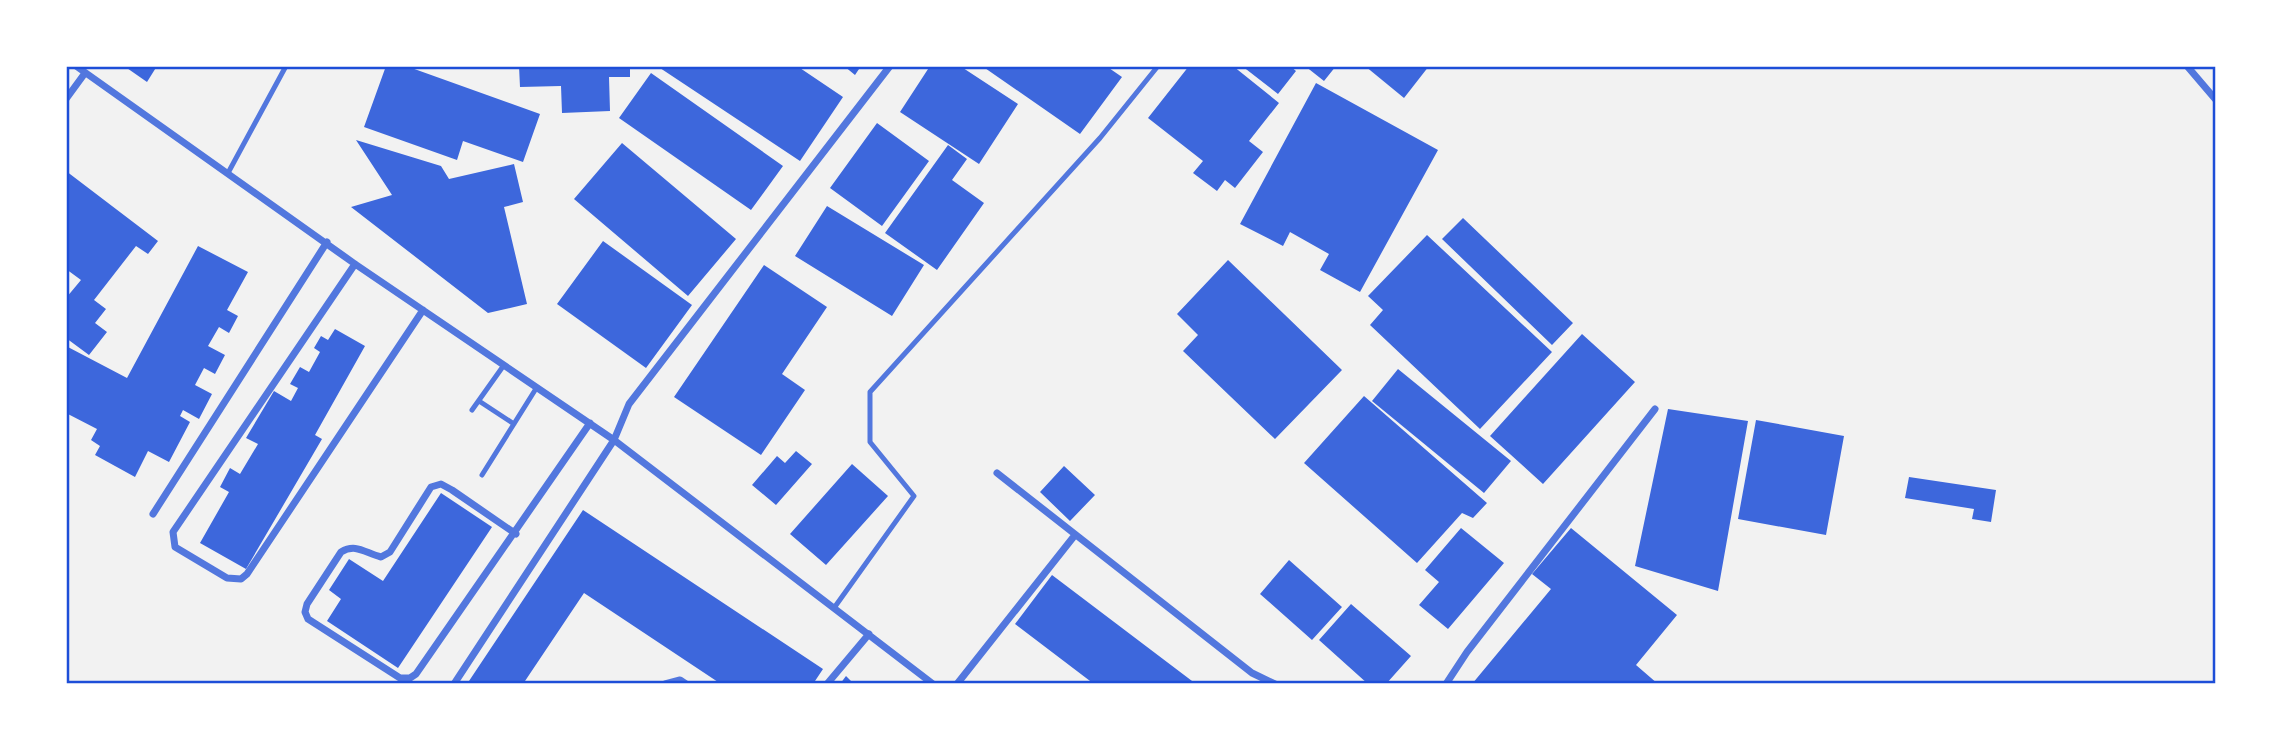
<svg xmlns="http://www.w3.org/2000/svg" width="2282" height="750" font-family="'Roboto Condensed',sans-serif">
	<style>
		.building { fill: #3d67dc }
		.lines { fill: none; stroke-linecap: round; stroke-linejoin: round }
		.service { stroke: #5277de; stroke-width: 5 }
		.minor { stroke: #5277de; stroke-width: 7 }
		.neatline { fill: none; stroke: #1d4ed8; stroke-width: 2.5 }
	</style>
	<rect width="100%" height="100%" fill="#f2f2f2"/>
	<path class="building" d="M124 66H157L147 82Z
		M386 66H406L540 114 523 162 463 141 457 160 364 127Z
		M519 66H630V77H609L610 111 562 113 561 86 520 87Z
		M657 66H797L843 97 800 161Z
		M844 66H861L855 75Z
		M930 66H960L1018 104 979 164 900 112Z
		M982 66H1106L1122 77 1080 134Z
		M1189 66H1233L1279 103 1249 141 1263 152 1235 188 1225 180 1217 191 1193 173 1203 161 1148 118Z
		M1242 66H1290L1296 71 1278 94Z
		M1305 66H1336L1324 81Z
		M1365 66H1429L1404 98Z
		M651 73 783 166 751 210 619 118Z
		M1316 83 1438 150 1360 292 1320 270 1329 254 1290 232 1283 246 1240 224Z
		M877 123 929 161 882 226 830 188Z
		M356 140 441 166 449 179 514 164 523 202 504 207 527 304 488 313 351 207 392 195Z
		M622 143 736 239 688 296 574 199Z
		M948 145 967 159 952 180 984 203 937 270 885 233Z
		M66 171 158 241 148 254 136 246 94 300 106 309 95 323 107 332 89 355 66 338V298L81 280 66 269Z
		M827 206 924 265 892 316 795 256Z
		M1463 218 1573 323 1552 345 1442 239Z
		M1427 235 1552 352 1480 429 1370 325 1383 310 1368 296Z
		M603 241 692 305 646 368 557 304Z
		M198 246 248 272 227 310 238 316 229 333 219 327 208 346 225 355 215 374 204 368 195 385 212 394 199 419 183 410 180 416 190 422 169 462 148 451 135 477 95 455 100 446 91 440 97 429 66 413V346L127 378Z
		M1228 260 1342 370 1275 439 1183 351 1198 335 1177 314Z
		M764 265 827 307 782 374 805 390 761 455 674 397Z
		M335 329 365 346 315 435 322 439 246 569 200 543 229 492 220 487 230 468 240 474 258 444 246 438 274 391 291 401 298 388 290 384 300 367 309 372 320 352 314 348 321 336 328 340Z
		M1582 334 1635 382 1543 484 1490 436Z
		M1398 369 1511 461 1484 493 1372 401Z
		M1364 396 1487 503 1473 518 1462 513 1417 563 1304 463Z
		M1668 409 1748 421 1718 591 1635 566Z
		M1756 420 1844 436 1826 535 1738 519Z
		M796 451 812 464 776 505 752 485 777 456 785 463Z
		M852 464 888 496 826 565 790 534Z
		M1064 466 1095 495 1070 521 1040 492Z
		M1909 477 1996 490 1991 522 1972 519 1974 509 1905 498Z
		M441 493 492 527 398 668 327 621 341 599 329 590 349 559 383 581Z
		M583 510 823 669 813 684H721L584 593 523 684H467Z
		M1461 528 1504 563 1448 629 1419 605 1439 582 1425 570Z
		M1571 528 1677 615 1636 665 1658 684H1472L1551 589 1532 574Z
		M1289 560 1342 607 1312 640 1260 594Z
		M1052 575 1196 684H1094L1015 624Z
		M1351 604 1411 656 1386 684H1368L1319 640Z
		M846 676 854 684H840Z"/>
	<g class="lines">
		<path class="service" d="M228 173 286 66
			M479 401 514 424
			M472 410 504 365
			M482 475 537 387
			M834 608 914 496 870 442V392L1100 138 1158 66"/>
		<path class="minor" d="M76 66 355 264 614 440 933 684
			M2187 66 2216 100
			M66 99 85 73
			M355 264 173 532 175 547 227 578 241 579 247 574 423 310
			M997 473 1252 673 1275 684
			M153 514 327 242
			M516 534 452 490 441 484 431 487 390 552 381 557C365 553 356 543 341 552L307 604 305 612 308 619 400 678H410L416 674 590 423
			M454 684 614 440 629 404 890 66
			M665 684 680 680 686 684
			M827 684 869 634
			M957 684 1075 535
			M1446 684 1467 652 1655 409"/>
	</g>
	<rect width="2282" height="750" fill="none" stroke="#ffffff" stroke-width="136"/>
	<rect x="68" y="68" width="2146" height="614" class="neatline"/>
</svg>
